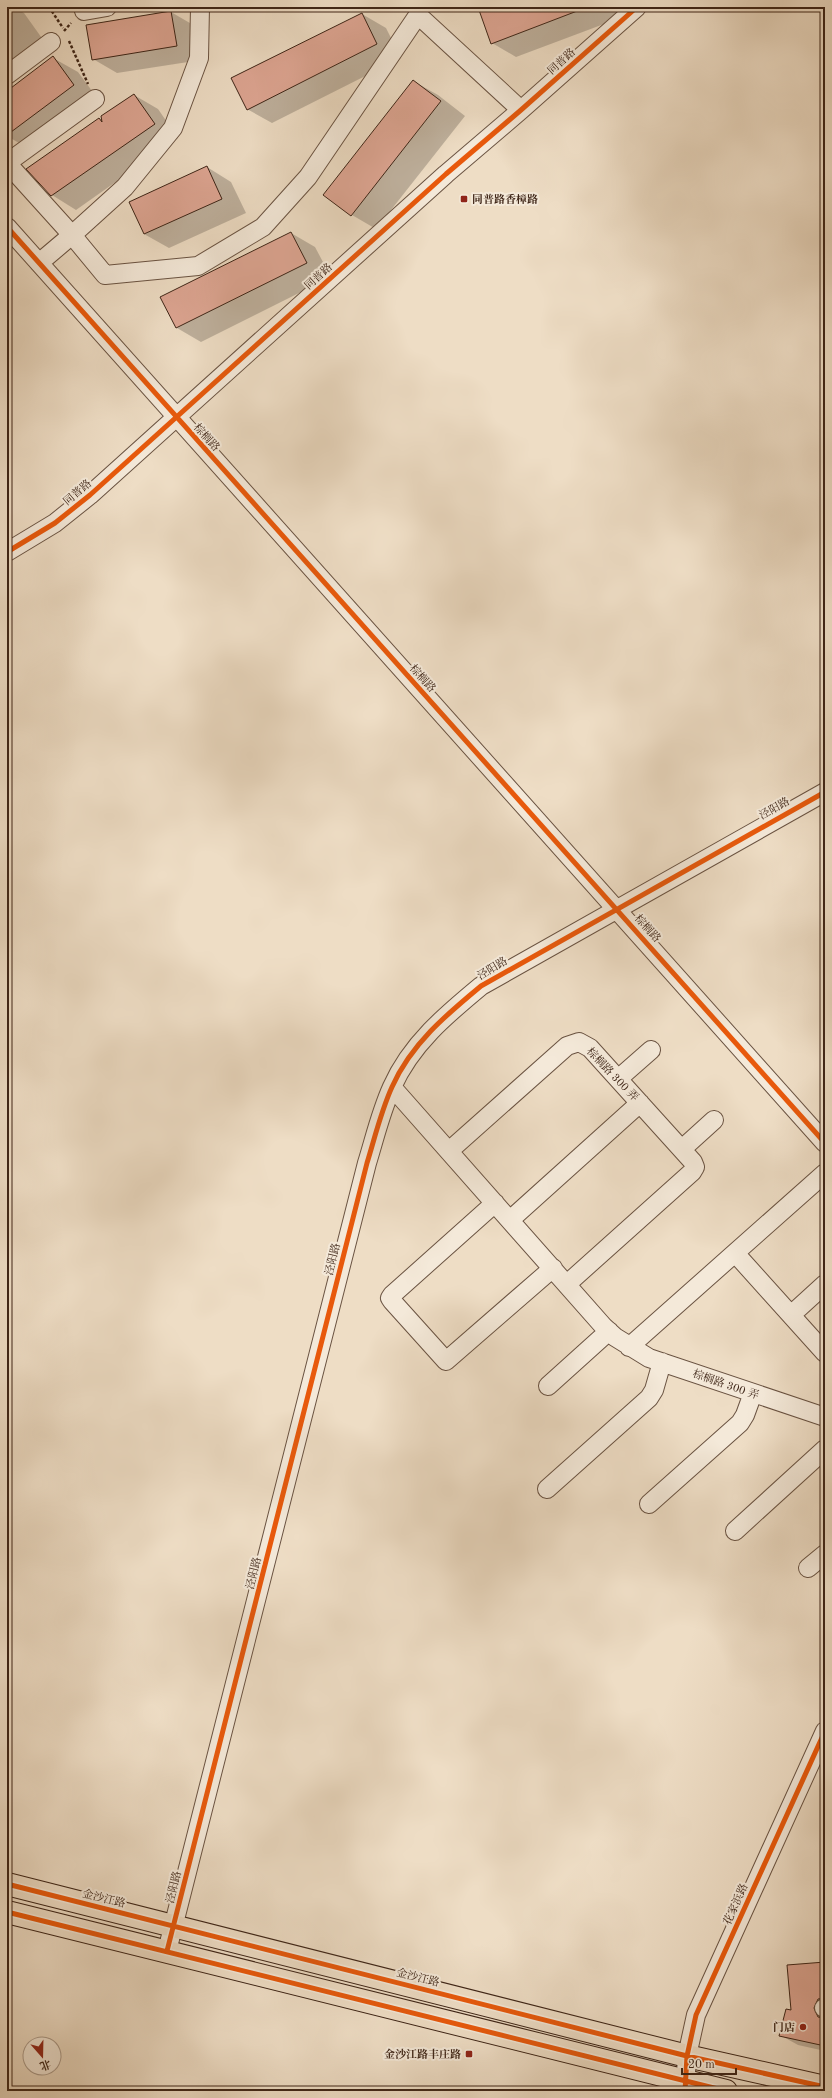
<svg xmlns="http://www.w3.org/2000/svg" width="832" height="2098" font-family="'Old Standard TT','Noto Serif SC',serif">
	<style>
		.shadow { fill: #0003 }
		.building { fill: #dda592; stroke: #3e2517 }
		.lines { fill: none; stroke-linecap: round; stroke-linejoin: round }
		.minor-casing { stroke: #6a5342; stroke-width: 20 }
		.major-casing { stroke: #3e2517; stroke-width: 24 }
		.path { stroke: #3e2517; stroke-width: 2.5; stroke-dasharray: 3 2; stroke-linecap: butt }
		.minor { stroke: #f4e9d9; stroke-width: 18 }
		.major { stroke: #eeddc5; stroke-width: 22 }
		.cycleway-casing { stroke: #f4e9d9; stroke-width: 8 }
		.cycleway { stroke: #e8590c; stroke-width: 5 }
		.poi-dot { fill: #8f2418; stroke: #f4e9d9; stroke-width: 1.5 }
		.labels { text-anchor: middle; stroke-width: 4; stroke-linejoin: round; paint-order: stroke }
		.street-label { font-size: 11px; fill: #3e2517; stroke: #f4e9d9 }
		.poi-label { font-size: 11px; font-weight: bold; fill: #3e2517; stroke: #f4e9d9; text-anchor: end }
	</style>
	<rect width="100%" height="100%" fill="#eeddc5"/>
	<filter id="stains"><feTurbulence type="fractalNoise" baseFrequency=".005" numOctaves="4"/><feColorMatrix values="0 0 0 0 .2 0 0 0 0 .09 0 0 0 0 .02 0 0 0 .5 -.17"/></filter>
	<radialGradient id="worn" r=".72"><stop offset=".6" stop-color="#630" stop-opacity="0"/><stop offset="1" stop-color="#630" stop-opacity=".3"/></radialGradient>
	<path class="shadow" d="M7 7H13L24 13 44 41 7 69Z
		M490 7H625L628 15 516 57 492 43Z
		M171 12 195 26 201 60 117 73 93 59Z
		M362 14 386 28 401 58 272 123 247 109Z
		M53 58 78 72 98 99 31 150 7 136V92Z
		M413 81 438 95 465 116 376 229 352 215Z
		M134 95 158 109 178 138 76 210 52 195 99 119 103 121Z
		M207 167 231 182 246 213 169 248 144 234Z
		M291 233 315 247 331 277 201 342 177 328Z
		M825 1964V2051L798 2045 780 2035 792 2011Z"/>
	<path class="building" d="M487 7H585V8L491 44 479 10Z
		M171 11 177 46 92 60 86 25Z
		M362 13 377 44 247 110 231 78Z
		M53 56 74 85 7 135V91Z
		M413 80 441 101 351 216 323 195Z
		M134 94 155 124 51 196 26 169 99 118 102 122 101 116Z
		M207 166 222 199 144 234 129 202Z
		M291 232 307 263 176 328 160 297Z
		M825 1962V1998L818 1999 814 2008 818 2017 825 2018V2046L779 2036 786 2009 791 2010 787 1965Z"/>
	<g class="lines">
		<defs>
			<path id="minor" d="M84 11 107 7
				M7 75 51 42
				M7 163 72 235 125 187 173 128 199 58 200 7
				M7 163 95 99
				M7 227 825 1143
				M39 263 72 235 105 275 198 266 263 227 308 177 418 15 521 110
				M7 552 55 523 90 495 446 174 521 110 637 7
				M618 1079 651 1050
				M392 1087 604 1327 615 1337 649 1358 825 1417
				M682 1149 714 1120
				M449 1151 567 1046 579 1042 590 1048 693 1162 695 1167 692 1172 567 1284
				M495 1203 392 1295 390 1298 392 1301 446 1361 553 1268
				M510 1220 640 1103
				M735 1253 825 1353
				M791 1315 825 1284
				M629 1347 825 1173
				M548 1386 609 1331
				M547 1489 649 1398 654 1390 662 1362
				M649 1504 740 1423 745 1415 753 1393
				M735 1531 825 1449
				M808 1568 825 1554
				M167 1951 367 1163C375 1137 381 1111 392 1087 411 1044 446 1015 481 986L825 792
				M824 2008H825
				M685 2091 687 2056 696 2015 825 1731"/>
			<path id="major" d="M7 1884 687 2056 825 2087
				M7 1912 726 2091"/>
		</defs>
		<use href="#minor" class="minor-casing"/>
		<use href="#major" class="major-casing"/>
		<path class="path" d="M49 7 63 28
			M64 31 71 23
			M69 41 88 84"/>
		<use href="#minor" class="minor"/>
		<use href="#major" class="major"/>
		<defs>
			<path id="cycleway" d="M7 227 825 1143
				M7 552 55 523 90 495 446 174 521 110 637 7
				M7 1884 687 2056 825 2087
				M7 1912 726 2091
				M167 1951 367 1163C375 1137 381 1111 392 1087 411 1044 446 1015 481 986L825 792
				M685 2091 687 2056 696 2015 825 1731"/>
		</defs>
		<use href="#cycleway" class="cycleway-casing"/>
		<use href="#cycleway" class="cycleway"/>
	</g>
	<g class="poi-dot">
		<rect x="460" y="195" width="8" height="8" rx="2"/>
		<circle cx="803" cy="2027" r="4"/>
		<rect x="465" y="2050" width="8" height="8" rx="2"/>
	</g>
	<g class="labels">
		<g class="street-label">
			<text transform="translate(561 61) rotate(-42)" y="4">同普路</text>
			<text transform="translate(318 276) rotate(-42)" y="4">同普路</text>
			<text transform="translate(207 437) rotate(48)" y="4">棕榈路</text>
			<text transform="translate(77 492) rotate(-40)" y="4">同普路</text>
			<text transform="translate(423 678) rotate(48)" y="4">棕榈路</text>
			<text transform="translate(774 808) rotate(-29)" y="4">泾阳路</text>
			<text transform="translate(648 928) rotate(48)" y="4">棕榈路</text>
			<text transform="translate(492 968) rotate(-31)" y="4">泾阳路</text>
			<text transform="translate(613 1074) rotate(46)" y="4">棕榈路 300 弄</text>
			<text transform="translate(332 1259) rotate(-76)" y="4">泾阳路</text>
			<text transform="translate(726 1384) rotate(19)" y="4">棕榈路 300 弄</text>
			<text transform="translate(253 1573) rotate(-76)" y="4">泾阳路</text>
			<text transform="translate(173 1887) rotate(-76)" y="4">泾阳路</text>
			<text transform="translate(104 1898) rotate(14)" y="4">金沙江路</text>
			<text transform="translate(735 1904) rotate(-66)" y="4">花家浜路</text>
			<text transform="translate(418 1977) rotate(14)" y="4">金沙江路</text>
		</g>
		<g class="poi-label">
			<text x="472" y="203" text-anchor="start">同普路香樟路</text>
			<text x="795" y="2031">门店</text>
			<text x="461" y="2058">金沙江路丰庄路</text>
		</g>
	</g>
	<rect width="832" height="2098" fill="none" stroke="#eeddc5" stroke-width="24"/>
	<rect x="8" y="8" width="816" height="2082" fill="none" stroke="#3e2517" stroke-width="2"/>
	<rect x="12" y="12" width="808" height="2074" fill="none" stroke="#3e2517"/>
	<g transform="translate(42 2056) rotate(160)"><circle r="19" fill="#f4e9d9" stroke="#ab9b8b"/>
	<path d="M0-3L7 15L0 10L-7 15Z" fill="#8f2418"/>
	<text y="-6" font-size="11" font-weight="bold" text-anchor="middle" fill="#3e2517">北</text>
	</g>
	<path d="M682 2068v6h54v-6" fill="none" stroke="#3e2517" stroke-width="2"/>
	<text x="688" y="2068" font-size="12" fill="#3e2517" stroke="#f4e9d9" stroke-width="3" paint-order="stroke">20 m</text>
	<rect width="100%" height="100%" filter="url(#stains)"/>
	<rect width="100%" height="100%" fill="url(#worn)"/>
</svg>
